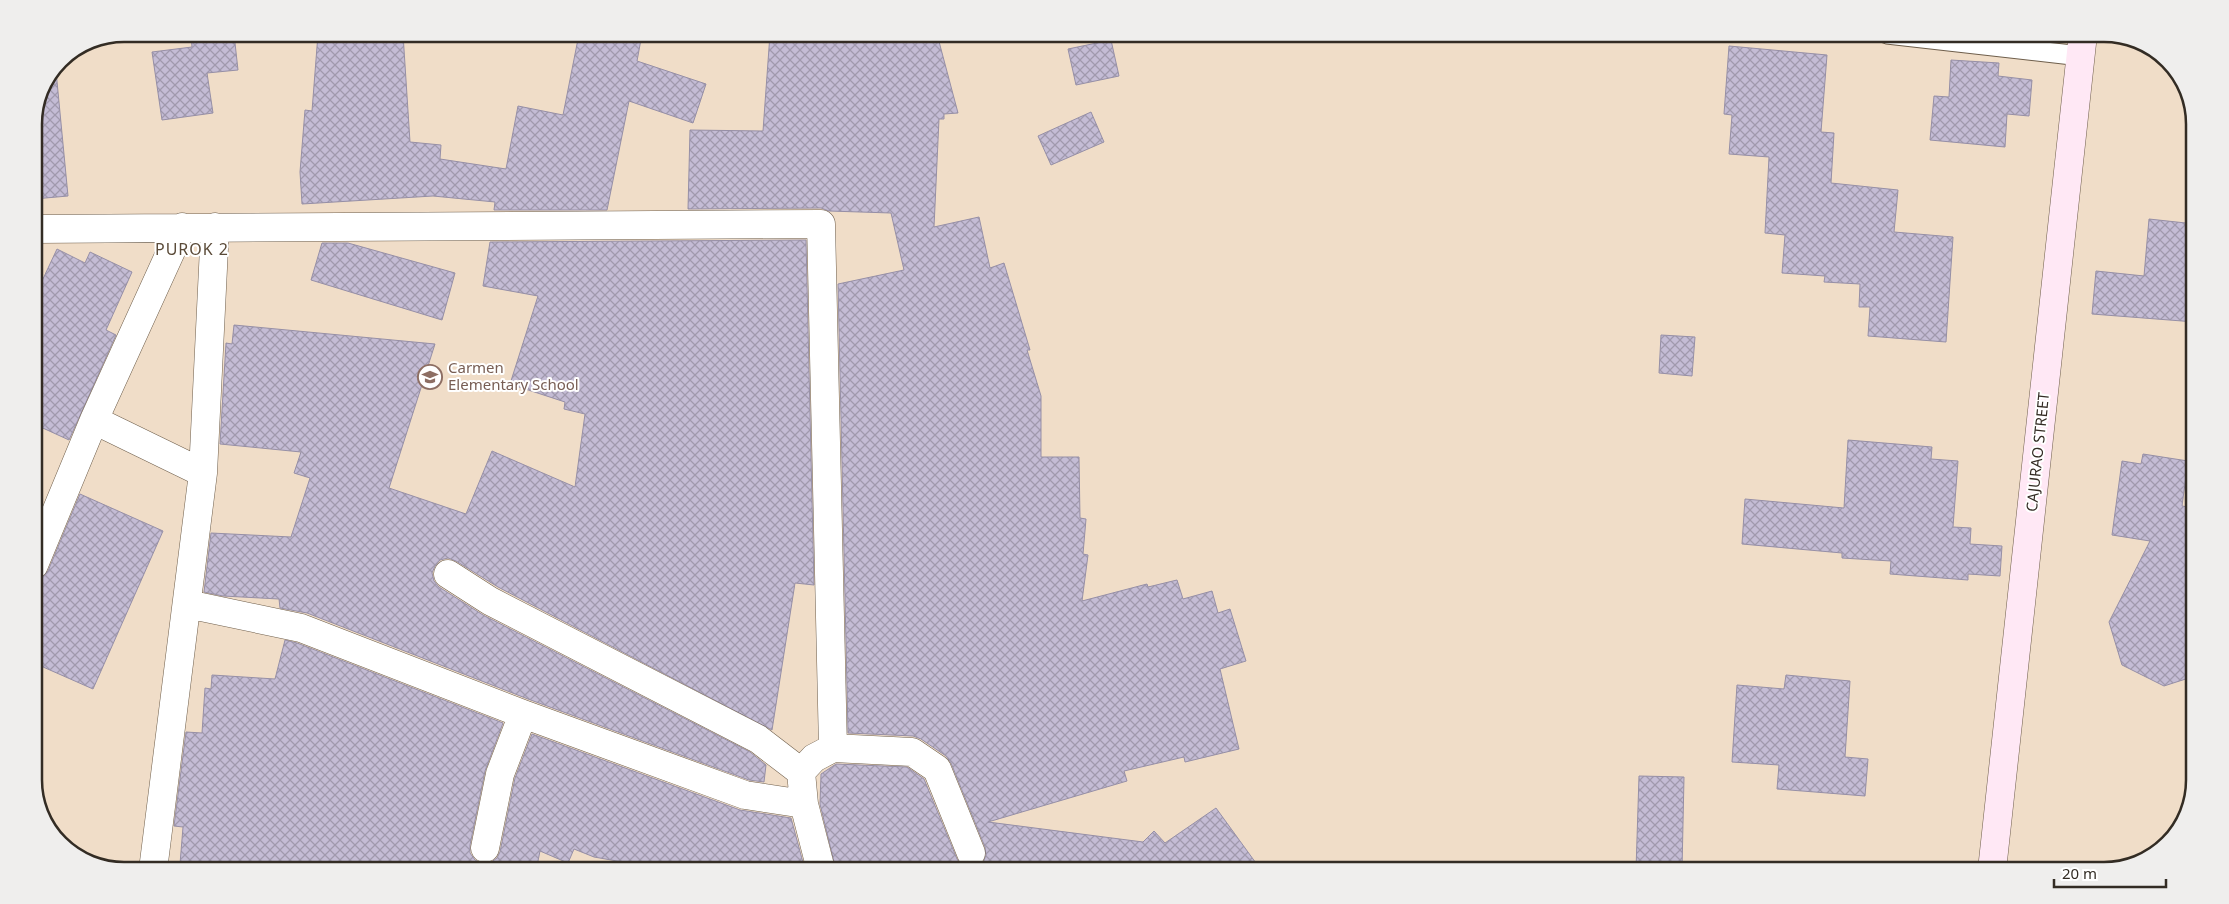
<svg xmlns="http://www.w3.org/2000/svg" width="2229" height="904" font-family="'Noto Sans',sans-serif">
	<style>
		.building { fill: url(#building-cross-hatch); stroke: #968fa6 }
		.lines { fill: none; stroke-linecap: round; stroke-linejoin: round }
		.lane-casing { stroke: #6e5e4b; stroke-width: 21 }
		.street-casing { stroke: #6e5e4b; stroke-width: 29 }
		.secondary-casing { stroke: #6e5e4b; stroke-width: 29 }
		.lane { stroke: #fff; stroke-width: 19 }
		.street { stroke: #fff; stroke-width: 28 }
		.secondary { stroke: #ffe8f5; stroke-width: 28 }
		.labels { text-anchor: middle; stroke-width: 4; stroke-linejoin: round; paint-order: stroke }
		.education-label { font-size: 15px; fill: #785e54; stroke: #fff; text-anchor: start }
		.street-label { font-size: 15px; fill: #332c24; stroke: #fff }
		.neighbourhood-label { font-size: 16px; letter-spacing: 1px; fill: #5a4a38; stroke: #fff }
		.rim { fill: none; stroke: #332c24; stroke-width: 2.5 }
	</style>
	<defs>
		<pattern id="building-cross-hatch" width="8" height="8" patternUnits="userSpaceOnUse" patternTransform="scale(1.25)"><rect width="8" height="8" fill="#c4bcd5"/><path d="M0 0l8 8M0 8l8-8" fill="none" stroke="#a099ad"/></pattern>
	</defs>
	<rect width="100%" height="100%" fill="#f0ddc8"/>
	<path class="building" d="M191 34H234L238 70 207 73 213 113 162 120 152 52 192 47Z
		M318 34H403L410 142 441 145 440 159 506 169 518 106 563 115 579 34H642L637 61 706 84 693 123 629 101 607 210H494L495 202 433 196 302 204 300 172 305 110 312 111Z
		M770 34H937L958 113 944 114V119H939L934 227 979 217 990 268 1004 263 1030 350H1027L1041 396V457H1079L1080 518 1086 519 1083 554 1088 555 1082 601 1147 584 1148 587 1177 580 1183 599 1212 591 1218 613 1230 609 1246 661 1220 669 1239 749 1185 762 1184 757 1124 771 1127 781 988 822 1143 842 1154 831 1165 843 1216 808 1261 870 1055 869 836 870 820 804 821 774 836 764 907 767 924 779 957 859 961 865 968 868H976L983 863 986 855 985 847 951 763 946 756 921 739 913 736 848 733 838 284 904 270 891 213 829 211 821 208 688 209 690 130 763 131Z
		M1111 40 1119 76 1076 85 1068 49Z
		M1729 46 1827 55 1821 132 1834 133 1831 183 1898 190 1894 232 1953 237 1946 342 1868 336 1870 307H1859L1860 284 1824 282 1825 276 1782 273 1785 235 1765 233 1769 157 1729 154 1732 115 1724 114Z
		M1951 60 1999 63 1998 76 2032 80 2029 116 2007 114 2005 147 1930 140 1934 96 1949 97Z
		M56 71 68 196 34 199V119Z
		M1091 112 1104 142 1051 165 1038 136Z
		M2149 219 2195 224V322L2092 314 2096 271 2144 276Z
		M806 240 814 585 795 583 772 730 498 587 456 561 448 558 440 560 435 566 432 573 434 581 439 587 483 615 750 752 766 765 764 782 749 780 528 699 307 613 280 608 279 599 223 596 204 592 211 533 291 537 310 478 294 473 301 452 220 444 226 343 232 344 234 325 435 344 389 488 466 514 492 451 575 487 585 414 564 409 565 402 510 384 538 296 483 286 490 242Z
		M322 243H348L455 273 442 320 311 280Z
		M57 249 85 263 90 252 132 272 106 330 116 335 69 440 34 424V298Z
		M1661 335 1695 337 1692 376 1659 373Z
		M1848 440 1932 447 1931 459 1958 461 1953 527 1971 528 1970 544 2002 546 2000 576 1968 574V580L1890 574 1891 561 1842 558V553L1742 544 1745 499 1844 508Z
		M2143 454 2188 461 2182 506 2194 508 2185 573 2195 578V676L2164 686 2122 665 2109 622 2150 541 2112 535 2122 461 2141 464Z
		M80 494 163 531 93 689 34 663V595L41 578 48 571Z
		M285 640 297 643 503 723 485 771 470 845V853L475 860 481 863H490L497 858 500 852 515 778 532 734 740 810 791 818 805 870H657V868L594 857 574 849 568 863 540 851 537 866 521 862V870H284L180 864 183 827 174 826 186 732 202 733 205 688 211 689 212 675 275 679Z
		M1786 675 1850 681 1845 757 1868 759 1865 796 1777 789 1779 765 1732 762 1737 685 1784 689Z
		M1639 776 1684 777 1682 870H1636Z"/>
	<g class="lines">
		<defs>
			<path id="lane" d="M1887 34 2081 56"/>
			<path id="street" d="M34 229 821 224 833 748 912 752 937 769 971 853
				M94 420 203 473 153 870
				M203 473 215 227
				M34 565 94 420 182 227
				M448 574 490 601 758 739 801 772
				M187 604 301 628 523 714 745 795 804 804
				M485 848 500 774 523 714
				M821 870 804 804 801 772 814 758 833 748"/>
			<path id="secondary" d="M1992 870 2083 34"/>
		</defs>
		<use href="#lane" class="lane-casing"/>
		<use href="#street" class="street-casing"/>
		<use href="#secondary" class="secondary-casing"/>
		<use href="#lane" class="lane"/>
		<use href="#street" class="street"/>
		<use href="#secondary" class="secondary"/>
	</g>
	<defs>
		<symbol id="school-ring" viewBox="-11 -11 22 22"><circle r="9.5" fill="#fff" stroke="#8d6e63" stroke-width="1.5"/><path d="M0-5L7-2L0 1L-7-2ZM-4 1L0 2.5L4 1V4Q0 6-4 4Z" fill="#8d6e63"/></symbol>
	</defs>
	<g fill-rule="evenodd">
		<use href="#school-ring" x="416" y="363" width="28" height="28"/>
	</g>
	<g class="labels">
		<g class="education-label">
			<text x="448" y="373">Carmen<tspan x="448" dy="17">Elementary School</tspan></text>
		</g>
		<g class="street-label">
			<text transform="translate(2038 452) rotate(-84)" y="5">CAJURAO STREET</text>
		</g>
		<g class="neighbourhood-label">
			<text x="192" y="255">PUROK 2</text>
		</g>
	</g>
	<path d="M0 0H2229V904H0ZM124 42H2104A82 82 0 0 1 2186 124V780A82 82 0 0 1 2104 862H124A82 82 0 0 1 42 780V124A82 82 0 0 1 124 42Z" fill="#efeeed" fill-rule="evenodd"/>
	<path class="rim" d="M124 42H2104A82 82 0 0 1 2186 124V780A82 82 0 0 1 2104 862H124A82 82 0 0 1 42 780V124A82 82 0 0 1 124 42Z"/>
	<path d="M2054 879v8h112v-8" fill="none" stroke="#332c24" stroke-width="2.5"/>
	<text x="2062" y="879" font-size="15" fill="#332c24" stroke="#ffffff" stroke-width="4" paint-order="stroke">20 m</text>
</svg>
